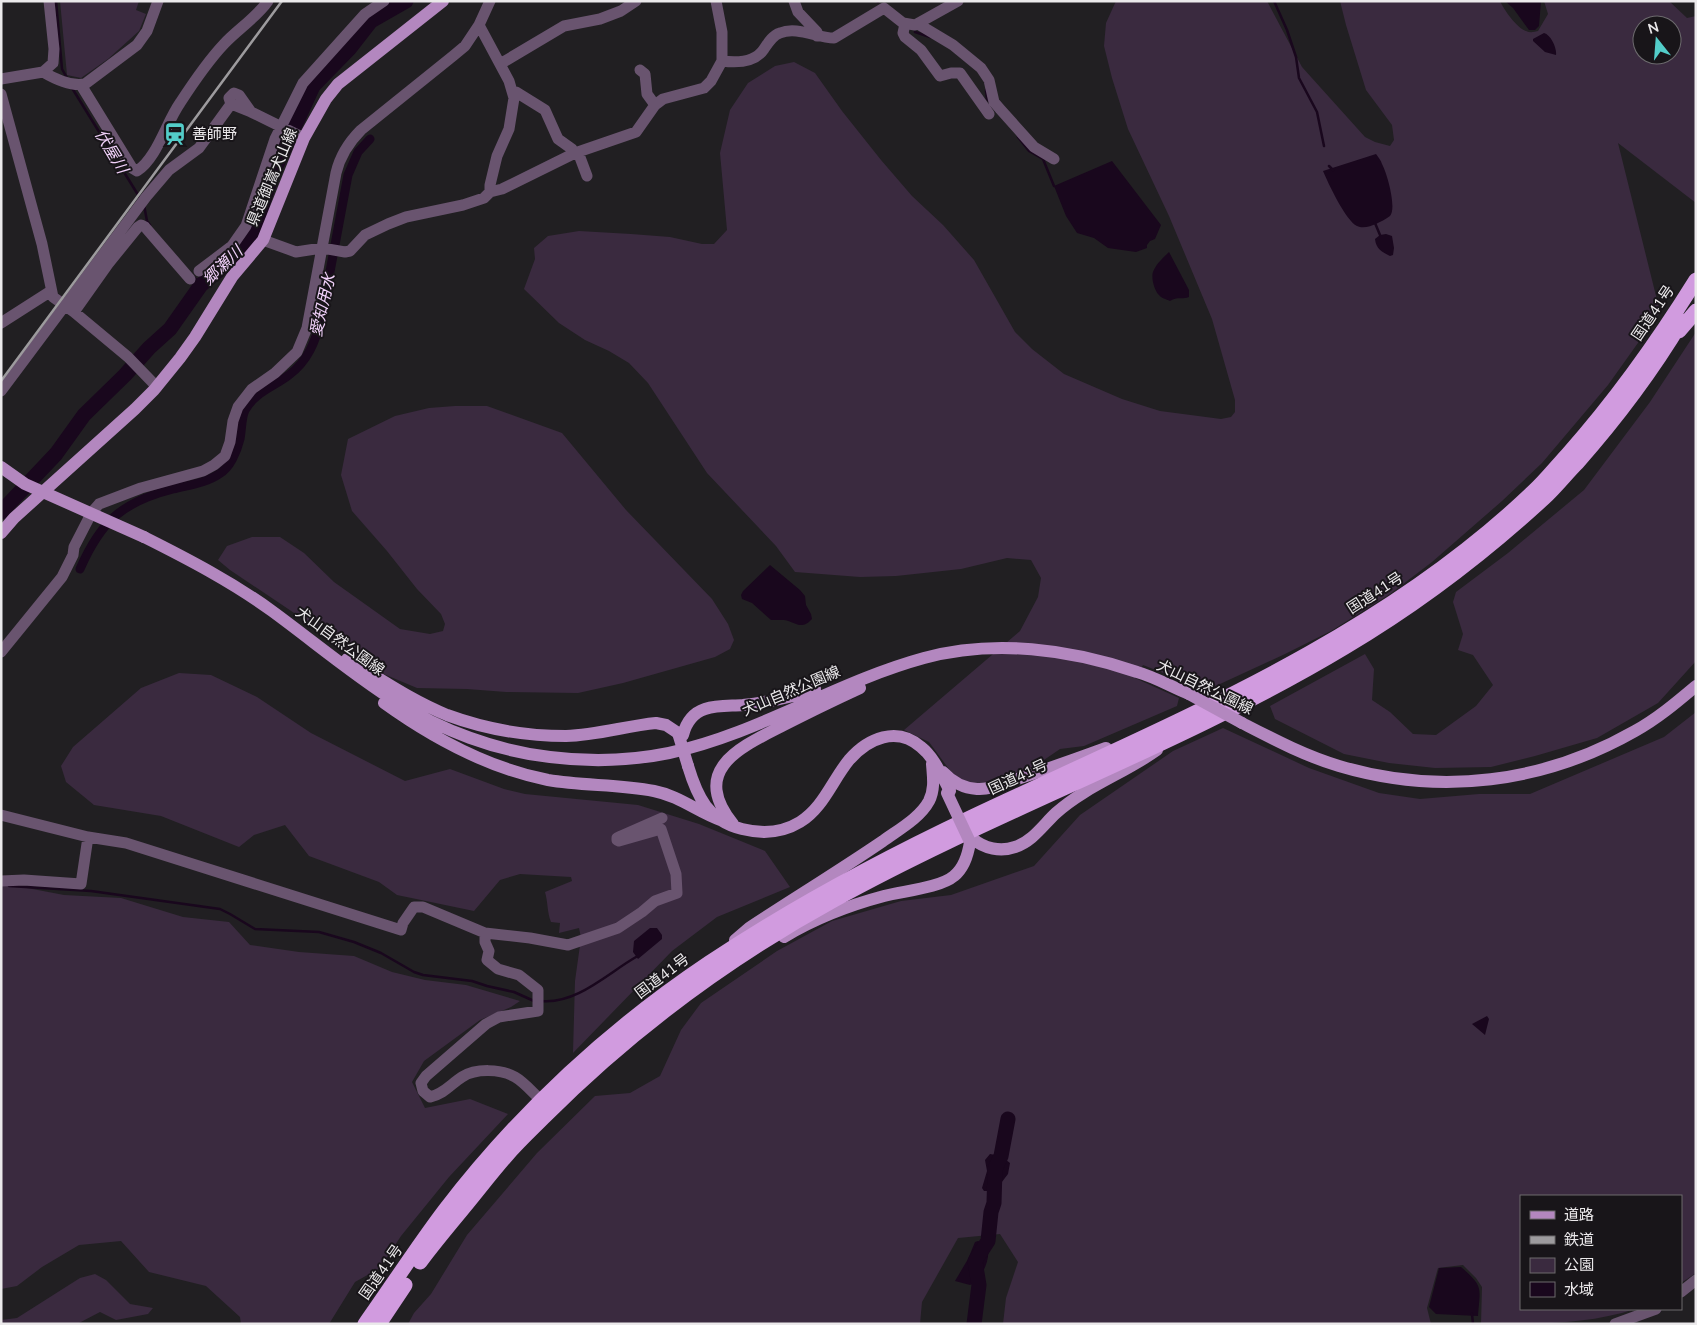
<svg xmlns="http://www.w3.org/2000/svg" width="1697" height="1325" font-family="'Nunito Sans','Noto Sans JP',sans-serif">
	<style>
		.green { fill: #3a2a3f; fill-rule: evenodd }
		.water { fill: #19071d }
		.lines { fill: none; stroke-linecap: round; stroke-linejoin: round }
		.stream { stroke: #19071d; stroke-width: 2.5 }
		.canal { stroke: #19071d; stroke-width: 9 }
		.river { stroke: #19071d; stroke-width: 15 }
		.minor { stroke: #69546f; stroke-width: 11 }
		.major { stroke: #b387bf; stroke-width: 12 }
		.highway { stroke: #d19bdf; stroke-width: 15 }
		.rail { stroke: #9d9b9e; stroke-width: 2.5 }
		.major-bridge { stroke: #b387bf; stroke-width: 12 }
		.labels { text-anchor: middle; stroke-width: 4; stroke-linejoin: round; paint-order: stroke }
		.poi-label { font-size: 15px; fill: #ebe9eb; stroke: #181519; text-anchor: start }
		.street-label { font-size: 15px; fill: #ebe9eb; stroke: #181519 }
		.water-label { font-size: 16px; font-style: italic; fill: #f2d2fb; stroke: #181519 }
	</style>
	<rect width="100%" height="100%" fill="#211f22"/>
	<path class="green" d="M60 1H139L136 10 146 14 139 31 108 59 81 78 67 75Z
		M1116 1H1267L1302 67 1365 137 1375 142 1390 146 1394 140 1392 125 1366 90 1346 25 1340 1H1500C1504 10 1517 28 1526 31 1530 33 1534 32 1538 31L1548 14 1544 1H1669L1687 18 1696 16V203L1618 143 1660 312 1608 385 1542 463 1502 501 1432 562 1390 594 1331 631 1285 654 1207 690 1143 665 1135 678 1179 698 1177 706 1084 746 1060 749 1022 775 974 784 954 776 929 742 904 730 1020 631 1038 597 1041 578 1031 560 1007 558 961 569 896 576 860 577 795 572 776 546 707 473 648 383 629 363 609 351 585 340 559 323 524 289 535 259 534 248 548 236 579 231 631 234 670 237 702 244H714L727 230 720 153 730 110 748 83 775 66 794 62 815 73 842 111 881 160 912 196 943 225 974 260 1015 332 1032 349 1064 374 1122 399 1160 411 1221 419 1231 417 1235 412V400L1212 319 1169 216 1128 129 1112 78 1104 46 1106 23ZM1642 25H1672V55H1642Z
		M1696 332V661L1658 703 1597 738 1535 756 1491 767 1435 768 1389 763 1344 754 1275 719 1270 706 1365 654 1374 669 1372 700 1390 712 1413 734 1436 735 1476 706 1493 685 1473 655 1458 650 1463 634 1453 602 1456 592 1508 553 1584 490 1650 402Z
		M455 406H487L562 433 626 510 712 599 728 624 734 640 730 649 715 657 623 683 578 693 506 692 467 689 417 688 386 675 343 650 312 625 230 570 218 560 227 546 252 537H280L304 553 334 582 400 629 430 634 443 631 445 624 441 614 417 589 387 551 352 511 341 475 348 439 395 416 429 408Z
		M179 673 211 675 257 697 311 733 405 781 450 769 504 789 525 794 638 805 699 824 765 851 790 887 717 917 672 951 573 1053 575 981 581 938 579 928 559 933 560 923 551 922C547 912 548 902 545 892L572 881 571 877 520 874 500 880 474 911 397 895 379 882 309 856 285 825 254 835 239 847 161 816 94 805 66 782 61 766 73 747 141 688Z
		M1696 712V1273L1681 1283V1196H1521V1309H1635C1587 1325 1532 1324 1481 1324L1482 1287 1476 1278 1463 1265 1438 1268 1427 1308 1431 1324H1003L1006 1298 1018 1262 1000 1234 958 1238 922 1302 920 1324H408L414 1313 431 1294 467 1235 537 1153 595 1096 630 1093 660 1076 681 1030 701 1003 777 951 832 921 901 901 951 895 1034 866 1080 815 1173 751 1223 728 1309 768 1379 793 1420 799 1479 794H1530L1664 737Z
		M1 883 64 895 121 898 183 917 229 922 250 945 299 952 354 956 392 972 425 980 466 985 520 1001 511 1007 480 1020 424 1061 412 1082 425 1108 470 1099 508 1114 449 1177 401 1236 380 1268 355 1282 329 1324H241L240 1317 206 1286 149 1272 121 1241 79 1245 42 1267 17 1286 1 1289Z
		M95 1274 106 1280 130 1304 153 1308 148 1314 116 1320 100 1312 77 1324H1V1320L17 1318 80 1278Z"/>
	<path class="water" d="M1505 1H1541L1539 26 1535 30H1529L1513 8Z
		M1544 33C1551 35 1557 48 1556 55L1545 52 1533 41V39Z
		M1376 154C1378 157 1381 160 1382 164 1387 173 1397 208 1390 216 1386 219 1380 222 1376 224 1371 226 1363 229 1357 226 1346 221 1328 183 1323 171Z
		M1112 161 1161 225 1155 239 1150 241 1147 245V248L1136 252 1108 248 1094 238 1077 233 1066 216 1054 186Z
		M1386 234 1392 236 1394 248 1393 255 1390 256C1382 252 1376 249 1375 239L1380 235Z
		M1169 252 1189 290V297C1181 300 1178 296 1170 301 1166 299 1161 298 1159 295 1154 290 1151 277 1153 272 1156 264 1163 258 1169 252Z
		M770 565 800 590 805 596 806 605 811 614 812 619C801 631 796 622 784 620 780 620 775 620 771 620L752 603 742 599 741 595 743 591Z
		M650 928H657L662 935V939L638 959 633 952 634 941Z
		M1487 1016 1489 1019 1485 1035 1472 1024Z
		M990 1154 1001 1156 1010 1163 1008 1174 995 1191H984L982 1188 987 1171 985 1160Z
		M978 1241 987 1245C992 1257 982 1280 970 1285L955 1281 968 1259 975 1242Z
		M1461 1267C1484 1287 1480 1287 1478 1316L1436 1314 1429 1307 1439 1268Z"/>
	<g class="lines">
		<path class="stream" d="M56 1 62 69 67 78
			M877 1 878 2
			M1274 1 1287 30 1296 57 1299 78 1317 112 1324 146
			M915 32 930 37
			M72 88 140 198
			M986 90 987 99 989 101
			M1018 137 1029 151 1043 159 1054 186
			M1329 166 1333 170
			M144 205 147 221 150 225
			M1375 223 1380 235
			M194 277 201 285
			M9 886 91 891 220 909 230 914 255 929 319 932 354 942 381 953 414 972 423 975 472 981 487 986 514 992 534 1001
			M542 1001C577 1004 608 973 636 957
			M1472 1314 1473 1324"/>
		<path class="canal" d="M80 569C101 521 122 502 173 489 188 485 206 483 219 474 230 468 237 451 240 439 242 429 241 419 245 410 255 392 275 386 289 375 308 361 315 342 321 320L348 175 358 152 370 139"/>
		<path class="river" d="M1 512 56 454 84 415 125 375 149 348 170 329 201 285 239 253 255 227 272 175 313 86 350 48 371 21 406 1
			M974 1324 979 1285 975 1261 988 1241 991 1212 994 1203 995 1169 1001 1156 1008 1119"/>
		<path class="minor" d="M490 1 479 25 509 81 514 98 509 129 497 156 490 185V192
			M794 1 798 12 817 32V36
			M905 24 903 33 905 37 921 50 940 76 951 73H960L989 114
			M918 24 953 45 981 68 989 80 994 102 1000 109 1034 147 1054 159
			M722 61C737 63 755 63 764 49 768 43 773 35 780 33 797 26 817 38 834 38L884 8 903 23 915 25 958 1
			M500 64 564 26 600 19 621 11 636 1
			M640 70 645 74 647 94 655 105
			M43 72C55 79 71 87 85 84L137 45 147 31 158 1
			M1 79 43 72 53 63 54 49 49 1
			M81 85 132 168 137 171C157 158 166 123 180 103 193 83 207 62 224 44 238 29 256 18 268 1
			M513 92H516L545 110 558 139 572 149 575 153
			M1 94 42 244 53 297 74 312 128 357 157 387
			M251 112 239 95 234 93 229 98 231 104 251 112 304 138
			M578 152 587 176
			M263 240 296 252 322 248 345 252 350 251 365 235 388 224 406 217 463 205 484 198 490 192 502 189 575 153 636 132 655 105 663 99 704 88 711 81 722 61V32L716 1
			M199 271 232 246 246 226 275 139 303 83 365 14 384 1
			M74 312 108 264 138 227 141 225 145 227 190 279
			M1 323 51 291
			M1 391 146 197 169 170 199 148 231 104
			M1 652 62 577 73 555 74 547 92 512 99 504 141 488 203 471 214 465 225 456 230 442 233 421 238 407 252 389 275 373 297 352 307 328 336 173C340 156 349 142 361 130L453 56 465 46 479 25
			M1 815 88 837 126 843 401 930 403 923 414 907H423L485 933 530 938 568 945 618 928 642 912 655 901 677 893 676 874 661 829 619 841 617 840V838L621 836 662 818
			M1 881 24 880 81 884 88 837
			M485 933V942L489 951 487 960 498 969 519 975 538 990V1011L499 1017 486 1024 426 1076 421 1083 423 1091 430 1097C444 1094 451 1084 462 1077 476 1068 501 1069 515 1077 524 1082 533 1093 541 1100
			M1681 1292 1696 1280
			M1615 1324 1656 1309"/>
		<path class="major" d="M1 533 14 518 135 409 154 390 180 358 195 337 232 277 263 240 304 138 326 99 338 84 443 1
			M144 537C188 559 232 582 272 611 313 641 352 674 396 702 441 730 496 751 550 757 589 762 630 761 669 753 758 734 836 682 924 658 994 639 1070 649 1137 672 1155 677 1172 687 1189 694
			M347 659C379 678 412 701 447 715 485 729 526 736 566 736 597 735 626 726 656 723L666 725 678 733
			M384 703C434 739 488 768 548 780 583 786 619 784 654 791 680 796 699 813 723 821
			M1242 723C1273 739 1305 756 1339 766 1440 796 1544 783 1635 731 1657 719 1677 702 1696 686
			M683 735C686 723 693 713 705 709 717 705 731 706 743 705 768 702 792 698 815 689
			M688 766C697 796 708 821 742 829 762 834 782 833 800 822 823 808 832 781 849 760 868 738 897 726 921 747 935 758 942 777 950 791
			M943 772C952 782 963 788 977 789 990 790 1002 784 1014 780 1045 770 1076 759 1106 748
			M733 824C689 769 741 747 784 725 809 712 834 700 860 688
			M972 838C984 849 1001 852 1015 847 1033 841 1043 825 1056 813 1086 786 1125 773 1157 750
			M784 937C814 919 850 905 884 896 902 891 940 888 954 876 964 868 968 855 970 842
			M735 940 749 928C793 899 839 871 883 841 898 830 920 818 929 801 935 789 933 777 932 764"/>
		<path class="highway" d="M1679 331 1696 311
			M420 1262C434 1243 450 1224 465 1206 479 1189 492 1172 506 1156 518 1142 532 1129 545 1116 631 1030 728 958 834 900 1001 808 1182 745 1345 647 1416 605 1483 554 1544 498 1556 487 1566 474 1577 463 1616 419 1652 371 1682 321
			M365 1324C392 1286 417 1247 445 1210 518 1115 609 1030 709 963 793 907 883 859 974 816 1169 724 1375 643 1533 492 1546 480 1556 467 1568 454 1616 400 1658 341 1696 280
			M379 1324 405 1285"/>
		<path class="rail" d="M1 381 282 1"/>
		<path class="major-bridge" d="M1 467 25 484 144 537
			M1189 694 1242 723
			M678 733 688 766
			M947 793 970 842"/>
	</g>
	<defs>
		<symbol id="station-bare" viewBox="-9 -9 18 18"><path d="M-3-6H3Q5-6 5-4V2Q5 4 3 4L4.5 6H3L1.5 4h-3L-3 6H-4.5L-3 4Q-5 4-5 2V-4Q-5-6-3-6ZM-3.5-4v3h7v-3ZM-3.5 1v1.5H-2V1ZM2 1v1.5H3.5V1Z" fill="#53cdc9" stroke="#181519" stroke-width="2.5" paint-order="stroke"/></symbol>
	</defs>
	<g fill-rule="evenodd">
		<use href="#station-bare" x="159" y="118" width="32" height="32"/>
	</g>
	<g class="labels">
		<g class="poi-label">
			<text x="192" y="139">善師野</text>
		</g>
		<g class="street-label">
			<text transform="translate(272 177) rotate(-67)" y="5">県道御嵩犬山線</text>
			<text transform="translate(1653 313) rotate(-56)" y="5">国道41号</text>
			<text transform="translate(1375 593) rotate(-33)" y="5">国道41号</text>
			<text transform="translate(340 641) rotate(36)" y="5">犬山自然公園線</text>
			<text transform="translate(1205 687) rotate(26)" y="5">犬山自然公園線</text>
			<text transform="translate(791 691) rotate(-23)" y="5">犬山自然公園線</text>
			<text transform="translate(1018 777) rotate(-25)" y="5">国道41号</text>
			<text transform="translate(662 976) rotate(-37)" y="5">国道41号</text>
			<text transform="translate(381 1272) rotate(-55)" y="5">国道41号</text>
		</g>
		<g class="water-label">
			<text transform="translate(112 151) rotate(59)" y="6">伏屋川</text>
			<text transform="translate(222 265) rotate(-44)" y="6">郷瀬川</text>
			<text transform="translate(322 305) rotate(-77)" y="6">愛知用水</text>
		</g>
	</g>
	<rect width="1697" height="1325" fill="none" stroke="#ebe9eb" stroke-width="5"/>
	<rect x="1520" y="1195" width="162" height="115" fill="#181519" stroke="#6c6a6d"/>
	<rect x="1530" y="1211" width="25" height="8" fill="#b387bf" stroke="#6c6a6d"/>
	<text x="1564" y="1220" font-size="15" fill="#ebe9eb">道路</text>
	<rect x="1530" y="1236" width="25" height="8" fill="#9d9b9e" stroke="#6c6a6d"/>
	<text x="1564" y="1245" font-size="15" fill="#ebe9eb">鉄道</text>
	<rect x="1530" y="1258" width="25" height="15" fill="#3a2a3f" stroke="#6c6a6d"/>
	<text x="1564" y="1270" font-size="15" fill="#ebe9eb">公園</text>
	<rect x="1530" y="1282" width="25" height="15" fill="#19071d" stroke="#6c6a6d"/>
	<text x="1564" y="1295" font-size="15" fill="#ebe9eb">水域</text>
	<g transform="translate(1657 40) rotate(343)"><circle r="24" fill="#181519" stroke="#6c6a6d"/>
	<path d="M0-4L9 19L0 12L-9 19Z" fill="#53cdc9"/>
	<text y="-8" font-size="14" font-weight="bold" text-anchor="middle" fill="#ebe9eb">N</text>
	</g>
</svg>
